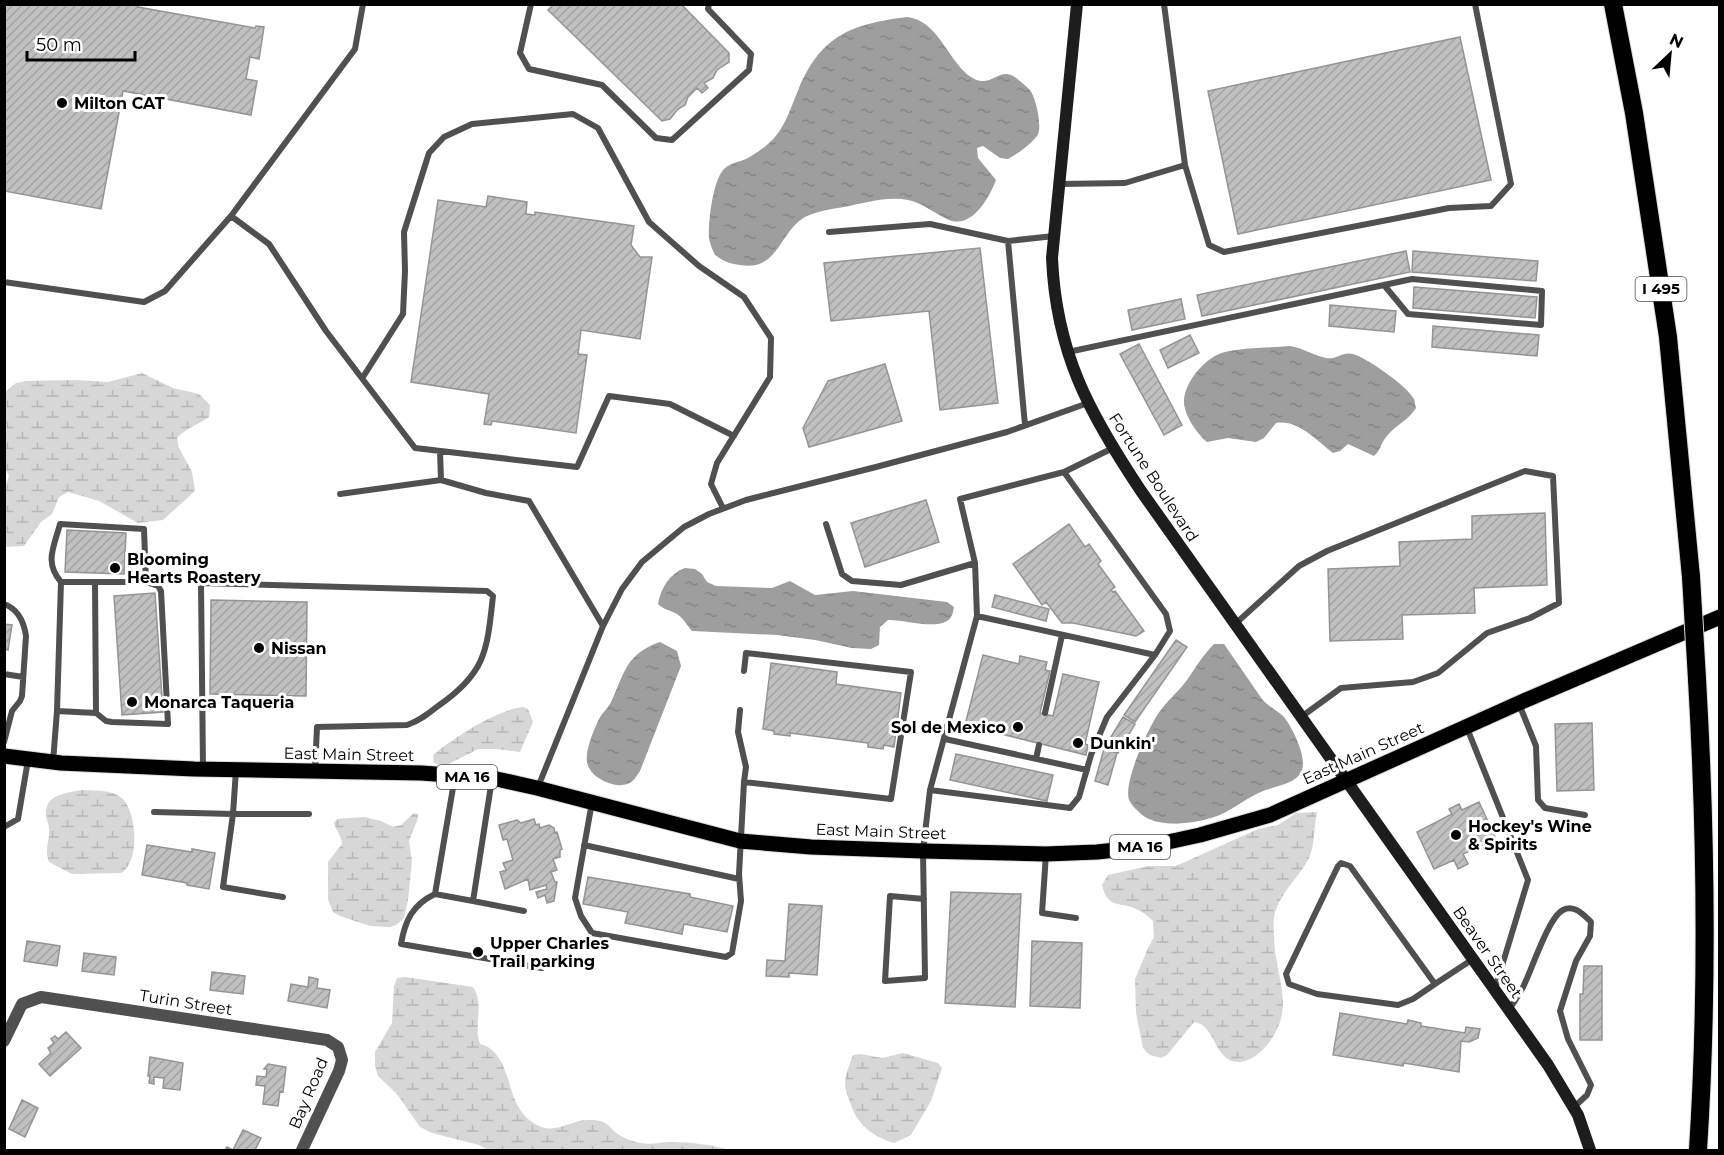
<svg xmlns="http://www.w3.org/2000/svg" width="1724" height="1155" font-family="Montserrat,sans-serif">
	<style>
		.wetland { fill: url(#wetland-marsh) }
		.water { fill: url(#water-ripples) }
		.building { fill: url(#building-hatch); stroke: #949494; stroke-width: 1.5 }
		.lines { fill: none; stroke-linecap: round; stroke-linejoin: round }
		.primary-casing { stroke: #dbdbdb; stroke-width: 17 }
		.highway-casing { stroke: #dbdbdb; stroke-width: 20 }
		.lane { stroke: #505050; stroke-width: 6 }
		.street { stroke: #505050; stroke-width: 12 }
		.secondary { stroke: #1d1d1d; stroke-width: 12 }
		.primary { stroke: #000; stroke-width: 15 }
		.highway { stroke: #000; stroke-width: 18 }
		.highway-bridge-casing { stroke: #dbdbdb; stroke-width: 20; stroke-linecap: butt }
		.highway-bridge { stroke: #000; stroke-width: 18 }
		.poi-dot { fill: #000; stroke: #fff; stroke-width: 2 }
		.labels { text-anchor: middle; stroke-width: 6; stroke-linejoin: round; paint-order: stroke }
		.shield { fill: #fff; stroke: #4c4c4c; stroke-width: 1.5 }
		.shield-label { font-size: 15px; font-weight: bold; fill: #000 }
		.poi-label { font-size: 16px; font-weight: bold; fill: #000; stroke: #fff; text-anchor: start }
		.street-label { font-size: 16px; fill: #000; stroke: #fff }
	</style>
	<defs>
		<pattern id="wetland-marsh" width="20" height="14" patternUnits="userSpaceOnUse" patternTransform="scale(1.5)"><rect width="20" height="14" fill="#d7d7d7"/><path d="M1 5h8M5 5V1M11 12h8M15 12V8" fill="none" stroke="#b7b7b7"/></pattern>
		<pattern id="water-ripples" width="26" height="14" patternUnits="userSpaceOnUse" patternTransform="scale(1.5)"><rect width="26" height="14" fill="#9e9e9e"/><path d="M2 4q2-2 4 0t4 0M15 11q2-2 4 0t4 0" fill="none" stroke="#868686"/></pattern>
		<pattern id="building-hatch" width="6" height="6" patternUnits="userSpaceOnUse" patternTransform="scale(1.5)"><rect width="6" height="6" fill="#c0c0c0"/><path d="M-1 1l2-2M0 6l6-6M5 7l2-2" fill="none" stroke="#a3a3a3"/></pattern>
	</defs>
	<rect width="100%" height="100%" fill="#fff"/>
	<path class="wetland" d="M142 373 173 388 199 394 210 405 209 417C198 425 186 428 177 438L179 448 192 472 195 491 163 520 138 523 99 501 68 492 59 497 52 514 41 522 24 546 5 547V487L9 476 5 469V392L16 383 26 381 75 380 108 382Z
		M523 707 528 709 533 722 520 752 496 749H478L443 767 434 763 433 755C453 738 496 710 523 707Z
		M82 790C95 791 112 789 123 799 137 814 140 863 121 873L72 874 49 862C44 848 50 841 49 829 49 824 46 819 46 814 45 794 67 793 82 790Z
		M1317 812C1314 826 1315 845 1309 858 1299 878 1279 893 1274 917 1273 922 1274 930 1274 935 1274 977 1298 1007 1267 1045 1260 1053 1251 1061 1240 1062 1213 1063 1217 1025 1194 1022L1167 1055 1161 1058 1150 1055 1143 1048 1136 1013 1135 979 1149 946 1154 937 1153 921C1149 917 1143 912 1138 910 1119 900 1109 911 1102 885L1108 875 1149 866H1176L1258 829 1278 825 1296 813Z
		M414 813 418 814V818L409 841 412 861 408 900 404 918 396 925 390 927 370 926 340 916 333 912 328 899V862L342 844C342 836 336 831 334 823L337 819 364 817 381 821 393 827 401 825Z
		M405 977 473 987C485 1005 473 1025 480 1044 484 1045 489 1047 492 1050 515 1071 505 1110 539 1126 556 1134 571 1120 588 1120 611 1119 607 1129 623 1137 628 1140 635 1142 640 1143 650 1145 662 1142 672 1142 692 1142 712 1145 731 1150H488L479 1145 432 1133 420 1127 397 1094 378 1076 375 1066V1052L392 1023 394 986 397 978Z
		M903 1053 938 1063 942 1068 931 1101 911 1135 894 1143C872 1136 857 1125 850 1102 848 1096 845 1090 845 1084 845 1074 850 1064 853 1055L861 1054 882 1058Z"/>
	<path class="water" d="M907 17C937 20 947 58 968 75 989 91 997 69 1011 75 1016 77 1025 85 1029 89 1036 96 1043 129 1037 136 1029 146 1018 153 1008 159L1000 158 983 146 977 148 978 158 996 180C989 198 972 229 949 220 935 214 923 203 908 200 887 196 865 203 844 207 832 209 817 211 805 217 779 232 778 272 740 265 730 264 723 261 715 255 712 249 710 244 709 238 708 222 713 178 725 168 731 163 739 162 746 159 756 154 768 145 775 137 787 123 792 104 799 88 822 34 853 24 907 17Z
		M1290 346C1303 348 1313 355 1326 358 1336 360 1343 351 1353 354 1367 358 1407 386 1414 399 1415 402 1415 405 1416 408 1408 421 1392 427 1384 440 1380 446 1380 451 1374 456L1348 444 1340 451 1333 453C1317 441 1298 419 1276 423L1264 438 1256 442 1228 438 1207 442C1197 434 1185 416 1184 403 1183 383 1206 356 1225 352 1246 347 1269 348 1290 346Z
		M685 568 695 569 702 574 707 582 716 586 772 588 790 581 815 595 853 591 947 602 954 607C953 611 953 614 951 617 942 632 903 619 888 620L880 627 879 645 871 649 852 648 815 640 777 635 692 631C687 625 683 618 677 614 670 610 664 610 658 604 661 588 669 574 685 568Z
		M660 642 677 651 681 666 640 771C637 775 633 783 627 784 614 789 589 777 587 762 585 750 594 730 599 719 602 713 607 709 610 704 617 690 621 675 630 662 638 652 648 646 660 642Z
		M1214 644H1224L1262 699C1268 706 1276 710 1283 716 1292 726 1307 757 1302 770 1297 784 1275 786 1263 791 1245 798 1230 813 1211 818 1191 824 1157 828 1141 814 1136 809 1132 806 1129 800 1123 782 1149 726 1160 711 1168 700 1179 691 1187 680 1196 667 1203 655 1214 644Z"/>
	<path class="building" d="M4 4H138V7L255 28 256 26 264 27 259 59 250 57 246 79 257 81 251 115 123 91 101 209 4 191Z
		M554 4H681L729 53V62L717 70 713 78 704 83 708 88 702 93 697 88 688 97 685 105 678 109 670 119 662 121 548 10Z
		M1460 37 1491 180 1238 234 1208 91Z
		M488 196 527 202 526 214 535 215V212L634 226 631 245 640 257H652L640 339 581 330 578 354 587 355 576 433 492 421 491 425 484 424 489 394 411 382 438 200 486 207Z
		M980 248 998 403 940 410 929 311 831 321 824 263Z
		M1406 251 1410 272 1202 316 1197 295Z
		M1413 251 1538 261 1536 281 1412 272Z
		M1414 287 1537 297 1535 318 1413 308Z
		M1181 299 1185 319 1132 330 1128 310Z
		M1330 305 1396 311 1394 332 1329 326Z
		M1433 326 1539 335 1537 356 1432 347Z
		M1190 335 1199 353 1168 368 1160 350Z
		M1139 344 1182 425 1164 435 1120 354Z
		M885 364 902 421 809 447 803 428 828 381Z
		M926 500 939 542 865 567 851 523Z
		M1545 513 1547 585 1474 588 1475 613 1402 615 1403 639 1330 641 1328 569 1400 566 1399 542 1472 539V516Z
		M1069 524 1085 547 1089 544 1101 561 1098 564 1115 587 1111 590 1113 592 1115 591 1144 631 1136 636 1073 623H1062L1046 602 1042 605 1013 564Z
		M67 530 126 533 124 574 65 572Z
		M155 593 163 712 122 715 114 596Z
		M995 595 1049 609 1046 621 992 607Z
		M211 600 307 602 306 696 210 694Z
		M4 624 12 625 8 650 4 649Z
		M1176 640 1187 647 1135 722 1124 715Z
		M983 655 1019 664 1020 656 1047 662 1045 670 1050 671 1040 713 1053 716 1063 674 1099 682 1085 744 1088 745 1086 755 965 725Z
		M771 663 837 672 836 684 901 693 894 747 884 745 883 749 868 747V743L790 733V736L774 734V731L763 729Z
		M1123 717 1135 724 1118 753 1106 745Z
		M1592 723 1594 790 1557 791 1555 724Z
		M1104 749 1117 753 1108 785 1095 781Z
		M956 754 1053 775 1047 801 950 780Z
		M1479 802 1496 839 1463 854 1468 864 1458 869 1454 860 1434 869 1417 832 1452 814 1449 809 1459 804 1462 810Z
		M534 819 536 825 539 824 540 828 549 825 554 828 555 833 557 832 562 849 560 850V857L553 859 557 870 551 872 555 882H557L554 901 547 903 545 895 538 898 536 892 547 889 546 885 530 890 528 879 505 889 500 872 506 870 503 863 513 860 507 839 503 840 499 825 517 820 521 823Z
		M147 845 192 852V849L215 853 209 889 187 885V883L142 875Z
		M588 877 690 894V897L733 906 727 932 684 924 682 934 625 923 628 912 583 904Z
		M951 892 1021 894 1015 1007 945 1003Z
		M789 904 822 906 817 975 789 973V977L766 976 767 960 785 961Z
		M27 941 60 946 57 966 24 961Z
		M1032 941 1082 943 1080 1008 1030 1006Z
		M84 953 116 957 114 975 82 971Z
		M1584 966H1602V1040H1580V994H1583Z
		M212 972 245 976 243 994 210 990Z
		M309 977 318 979 317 988 330 990 327 1008 288 1001 291 984 308 987Z
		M1340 1013 1407 1024 1408 1020 1421 1023V1026L1465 1033 1466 1027 1480 1029 1478 1038 1469 1042 1461 1041 1459 1072 1404 1063 1403 1066 1333 1055Z
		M66 1032 81 1048 50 1076 39 1064 51 1053 48 1048 54 1043 51 1039 55 1036 58 1039Z
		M150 1057 183 1063 180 1090 163 1088 164 1078 154 1077V1084L149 1083 150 1076H148Z
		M268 1064 286 1067 283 1092 280 1091 278 1106 263 1104 265 1086 256 1085 257 1076 266 1077 267 1069H264Z
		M22 1100 38 1108 25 1137 9 1129Z
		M243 1130 261 1138 255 1150H225L227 1147 233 1150Z"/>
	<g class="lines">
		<defs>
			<path id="primary" d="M4 756 61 763 194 769 421 773 492 778 537 788 740 841 811 847 923 851 1046 854 1097 852 1145 847 1200 835 1270 815 1519 703 1720 617"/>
			<path id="highway" d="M1613 4 1634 113 1668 337 1691 577
				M1697 679C1706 835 1708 994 1698 1150"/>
		</defs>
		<use href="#primary" class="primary-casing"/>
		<use href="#highway" class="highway-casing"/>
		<path class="lane" d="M531 4 520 53 529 69 602 85 656 138 672 140 749 70 751 54 708 9 709 4
			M1164 4 1185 165 1209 245 1224 252 1449 208 1491 206 1511 184 1475 4
			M1060 184 1125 183 1185 165
			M231 216 269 244 326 331 415 448 577 467 609 396 670 404 734 436
			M829 232 930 224 1008 241
			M4 282 144 302 165 291 231 216 355 49 363 4
			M1068 352 1384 285 1412 279 1542 291 1541 325 1408 314 1384 285
			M363 377 403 314 405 271 404 232 429 153 444 137 472 124 573 114 598 128 649 222 699 266 744 297 771 338 770 377 717 463 711 484 723 508
			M1025 425 1008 241 1054 236
			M440 451 441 480
			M340 494 441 480 486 493 529 501 603 626
			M826 524 842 574 852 581 901 585 975 563
			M61 582H146L158 586 161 591 168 724 112 722 106 721 96 713 57 711 61 582C44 562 54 547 60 524L144 529 146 582
			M95 582 96 713
			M4 604C18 609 24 622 26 636L22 696 20 701 12 711 4 742
			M977 616 1155 655
			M1234 625 1299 566 1327 551 1525 471 1553 476 1559 603 1530 618 1487 633 1438 673 1413 682 1341 688 1301 717
			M4 674 23 677
			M1519 704 1536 746 1538 800 1545 808 1585 815
			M740 710 738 732 746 767 744 782 891 799 911 672 746 653 744 671
			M1045 713 1062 635
			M1467 728 1528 880 1495 989
			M945 739 1087 770
			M1036 759 1039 745
			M53 762 57 711
			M203 768 201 583 487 591 493 596C487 651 486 673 438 706 428 714 419 721 407 725L317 727 315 770
			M236 770 233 814H309
			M455 776 435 894 473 901 492 779
			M538 787 603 626 622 589 642 562 684 527 709 514 746 500 876 467 1007 432 1088 403
			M930 790 1070 808 1079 797 1091 755 1107 717 1155 655 1170 631 1166 614 1064 472
			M592 802 575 898 581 916 592 933 726 957 732 953 741 901 739 874 744 782
			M154 812 233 814 223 887 283 897
			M4 827 18 819 28 760
			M584 845 739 879
			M1046 854 1042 913 1076 918
			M435 894C412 905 405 921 401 944L542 968
			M924 899 890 896 885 981 925 978 923 851 930 790 977 616 975 563 960 499 1064 472 1113 448
			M473 901 524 911
			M1435 984 1413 999 1398 1005 1317 994 1289 984 1286 974 1338 866 1341 863 1350 866 1435 984 1473 959
			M1509 1009C1514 1003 1518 996 1522 989 1531 973 1548 917 1563 910 1574 904 1583 914 1591 922L1590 936 1576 961 1560 1011 1568 1039 1591 1085 1587 1095 1574 1107"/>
		<path class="street" d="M4 1041 22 1004 41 997 327 1040 338 1047 342 1060 339 1071 302 1150"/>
		<path class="secondary" d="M1077 4 1052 258C1056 353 1089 413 1141 491L1548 1065 1578 1115 1590 1150"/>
		<use href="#primary" class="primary"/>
		<use href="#highway" class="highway"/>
		<defs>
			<path id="highway-bridge" d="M1691 577 1697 679"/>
		</defs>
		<use href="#highway-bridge" class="highway-bridge-casing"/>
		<use href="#highway-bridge" class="highway-bridge"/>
	</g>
	<g class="poi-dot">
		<circle cx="62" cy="103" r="6"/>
		<circle cx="115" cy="568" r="6"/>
		<circle cx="259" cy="648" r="6"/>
		<circle cx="132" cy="702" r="6"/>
		<circle cx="1018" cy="727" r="6"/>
		<circle cx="1078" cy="743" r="6"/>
		<circle cx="1456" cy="835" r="6"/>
		<circle cx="478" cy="952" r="6"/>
	</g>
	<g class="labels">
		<g class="shield">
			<rect x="1635.5" y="277" width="51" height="24" rx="4.5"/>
			<rect x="437" y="765" width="60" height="24" rx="4.5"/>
			<rect x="1110" y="835" width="60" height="24" rx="4.5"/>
		</g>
		<g class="shield-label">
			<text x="1661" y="294">I 495</text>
			<text x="467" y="782">MA 16</text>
			<text x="1140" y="852">MA 16</text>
		</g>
		<g class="poi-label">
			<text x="74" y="109">Milton CAT</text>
			<text x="127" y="565">Blooming<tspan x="127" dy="18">Hearts Roastery</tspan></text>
			<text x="271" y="654">Nissan</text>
			<text x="144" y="708">Monarca Taqueria</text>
			<text x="1006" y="733" text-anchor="end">Sol de Mexico</text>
			<text x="1090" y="749">Dunkin'</text>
			<text x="1468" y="832">Hockey's Wine<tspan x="1468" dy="18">&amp; Spirits</tspan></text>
			<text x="490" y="949">Upper Charles<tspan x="490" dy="18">Trail parking</tspan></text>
		</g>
		<g class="street-label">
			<text transform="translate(1154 477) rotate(57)" y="6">Fortune Boulevard</text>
			<text transform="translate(1363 753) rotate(-24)" y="6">East Main Street</text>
			<text transform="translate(349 754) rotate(1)" y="6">East Main Street</text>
			<text transform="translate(881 831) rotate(2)" y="6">East Main Street</text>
			<text transform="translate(1488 952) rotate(55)" y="6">Beaver Street</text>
			<text transform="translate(186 1002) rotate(9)" y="6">Turin Street</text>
			<text transform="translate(308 1093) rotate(-67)" y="6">Bay Road</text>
		</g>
	</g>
	<rect width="1724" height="1155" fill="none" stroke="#000000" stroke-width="12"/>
	<g transform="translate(1670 54) rotate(26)" stroke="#ffffff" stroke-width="4.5" paint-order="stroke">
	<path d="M0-4.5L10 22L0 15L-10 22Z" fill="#000000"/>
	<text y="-9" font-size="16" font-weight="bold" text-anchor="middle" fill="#000000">N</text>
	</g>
	<path d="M27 51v9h108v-9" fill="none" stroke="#000000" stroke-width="3"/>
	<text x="36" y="51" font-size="18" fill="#000000" stroke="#ffffff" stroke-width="4.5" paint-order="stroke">50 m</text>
</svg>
